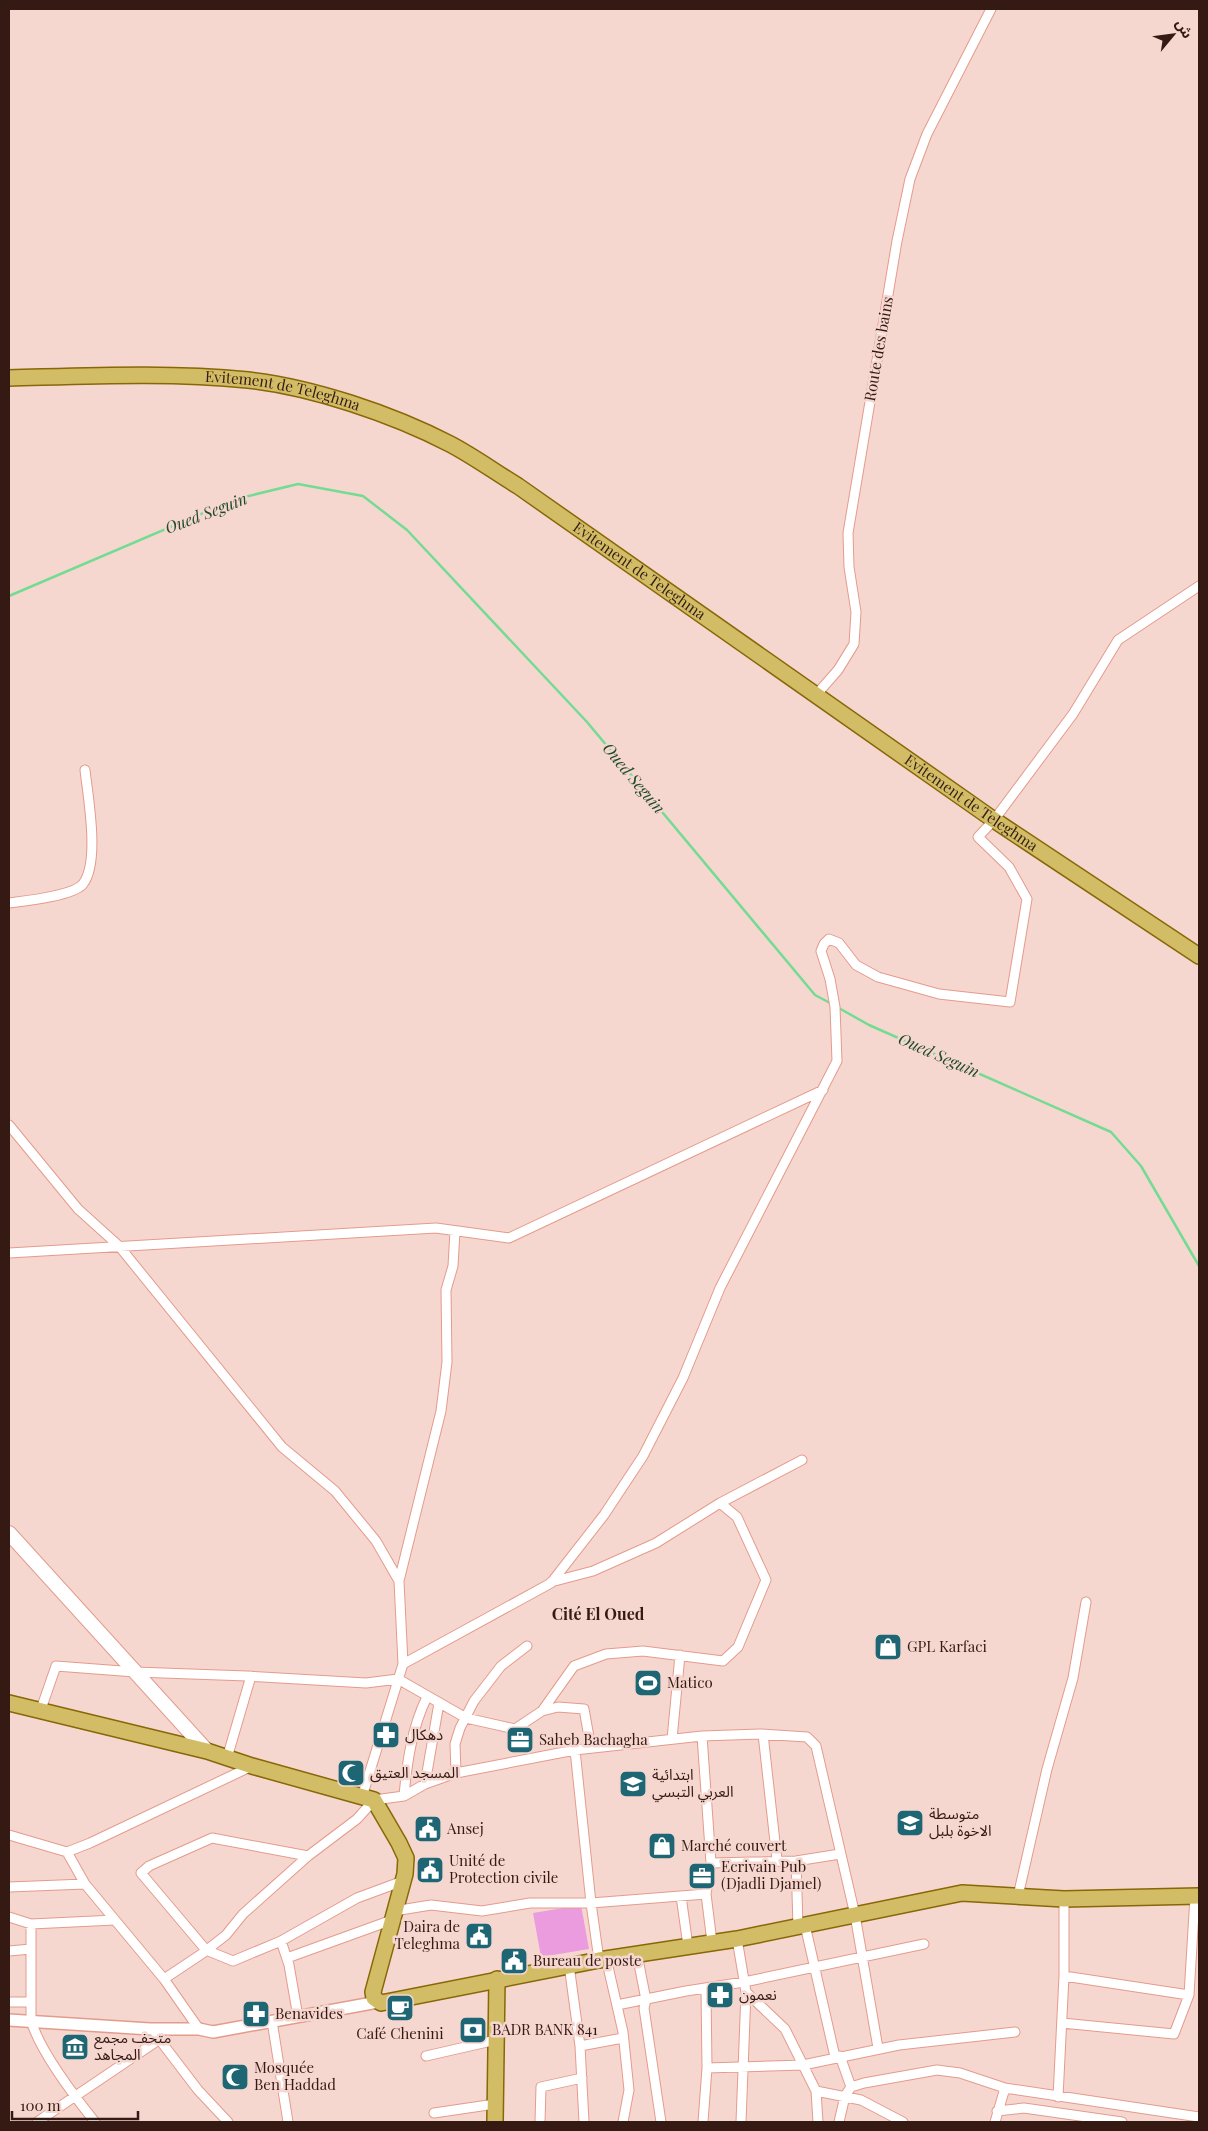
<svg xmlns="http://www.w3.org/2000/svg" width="1208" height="2131" font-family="'Playfair Display','Noto Sans Arabic',serif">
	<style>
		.green { fill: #eb9cdf }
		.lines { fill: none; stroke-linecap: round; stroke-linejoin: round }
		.stream { stroke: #74db93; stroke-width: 2.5 }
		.minor-casing { stroke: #e49b8c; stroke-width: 11 }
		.tertiary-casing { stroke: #e49b8c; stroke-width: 14 }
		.secondary-casing { stroke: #e49b8c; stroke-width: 16 }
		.primary-casing { stroke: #886707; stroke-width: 18 }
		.minor { stroke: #fff; stroke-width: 9 }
		.tertiary { stroke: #fff; stroke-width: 11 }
		.secondary { stroke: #fff; stroke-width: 14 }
		.primary { stroke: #d2bd66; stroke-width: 15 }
		.labels { text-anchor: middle; stroke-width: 5; stroke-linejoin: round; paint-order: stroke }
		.street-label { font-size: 15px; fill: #351a14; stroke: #f6d7d0 }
		.poi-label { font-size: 15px; fill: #351a14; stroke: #f6d7d0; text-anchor: start }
		.water-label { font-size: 16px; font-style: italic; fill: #204a2d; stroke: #f6d7d0 }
		.neighbourhood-label { font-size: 16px; font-weight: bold; fill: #351a14; stroke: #f6d7d0 }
	</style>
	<rect width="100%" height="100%" fill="#f6d7d0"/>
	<path class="green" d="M581 1905 589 1949 541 1957 533 1913Z"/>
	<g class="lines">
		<path class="stream" d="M9 596 236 499 298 484 363 496 407 530 587 722 815 995 832 1004
			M837 1007 869 1025 1111 1132 1141 1166 1199 1266"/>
		<defs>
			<path id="minor" d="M816 695 838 670 854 644 856 612 849 567 848 533 897 241 910 179 927 134 991 9
				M9 903C25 901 73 896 83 884 100 862 88 797 85 770
				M9 1125 78 1209 119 1246 282 1447 335 1491 376 1541 399 1581 403 1664
				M9 1253 436 1228 509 1238 823 1090
				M399 1581 441 1411 447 1362 446 1290 453 1266 455 1231
				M551 1582 593 1571 656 1543 720 1503 802 1460
				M542 1711 558 1707 584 1709 591 1748
				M40 1712 56 1666 135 1672 247 1676 366 1683 398 1679 466 1718 515 1729 542 1711 574 1666 606 1654 643 1651 723 1661 738 1647 766 1580 737 1517 720 1503
				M763 1734 777 1860
				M702 1736 711 1863 706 1894 712 1942
				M672 1739 680 1655
				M575 1750 591 1903 599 1960
				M227 1758 251 1676
				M456 1773 455 1744 460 1728 474 1701 501 1666 527 1646
				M425 1784 439 1703
				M404 1796C407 1762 412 1727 427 1697
				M362 1797 403 1664 551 1583 604 1515 643 1456 683 1378 720 1288 837 1061 835 1007 830 979 821 951 824 944 829 939 839 943 856 965 878 977 939 994 1010 1002 1027 899 1009 867 978 837 994 820 1073 714 1118 640 1199 586
				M9 1835 67 1852 90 1843 252 1766
				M67 1852 85 1884 164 1979 199 2029
				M308 1856 212 1838 149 1866 141 1873 206 1950 233 1961 281 1941 357 1898 403 1881
				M796 1861 798 1926
				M711 1863 796 1861 840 1854
				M9 1887 85 1884
				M681 1896 688 1946
				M1018 1896 1047 1769 1073 1678 1086 1602
				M394 1911 431 1905 482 1911 530 1903H591L706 1894
				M9 1917 31 1924 115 1920
				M31 1924V2020C39 2050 75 2097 95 2122
				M805 1925 835 2057
				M737 1939 746 1992 785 2029 816 2091 818 2122
				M281 1941 289 1965 298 2017
				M9 1951 31 1949
				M637 1954 646 2000 644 2008 661 2122
				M287 1958 392 1920
				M606 1958 623 2032 629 2090 623 2122
				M569 1965 580 2046 584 2122
				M164 1979 203 1953 226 1935 243 1914 308 1856 357 1819 374 1800 404 1796 425 1784 456 1773 575 1750 702 1736 760 1734 807 1737 816 1746 855 1915 878 2048
				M1189 1995 1195 1896
				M9 2002H31
				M617 2005 686 1991 744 1982 924 1944
				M272 2021 288 2122
				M1062 2023 1174 2034 1189 1995 1064 1976
				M156 2035 198 2090 228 2122
				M580 2046 623 2038
				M426 2056 496 2040
				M840 2056 851 2087
				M707 2068 803 2065 899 2045 1015 2032
				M816 2091 861 2100 903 2122
				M1058 2097 1064 1976V1899
				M997 2111 1024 2108 1122 2122
				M434 2113 495 2104
				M37 2122 160 2039
				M540 2122 541 2087 582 2078
				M703 2122 707 2068 706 1989
				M741 2122 746 1992
				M839 2122 845 2096 851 2087 864 2083 937 2070 960 2073 1005 2088 1199 2117
				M995 2122 1005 2088"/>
			<path id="tertiary" d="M9 2020 150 2029H199L213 2032 378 2002"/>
			<path id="secondary" d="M9 1533 207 1751"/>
			<g id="primary">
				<path id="s1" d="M9 378C88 376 168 372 248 380 312 387 392 414 450 444 473 456 495 472 518 486L994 820 1199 956"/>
				<path d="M9 1703 207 1751 252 1766 374 1800 399 1843 406 1858 405 1874 373 1992 374 1998 381 2003 599 1960 737 1939 962 1893 1064 1899 1199 1896"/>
				<path d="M495 2122 497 1979"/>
			</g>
		</defs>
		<use href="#minor" class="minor-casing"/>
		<use href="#tertiary" class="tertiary-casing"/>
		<use href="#secondary" class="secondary-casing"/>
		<use href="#primary" class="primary-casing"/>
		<use href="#minor" class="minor"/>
		<use href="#tertiary" class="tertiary"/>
		<use href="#secondary" class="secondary"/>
		<use href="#primary" class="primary"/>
	</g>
	<defs>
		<symbol id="shop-square" viewBox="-11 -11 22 22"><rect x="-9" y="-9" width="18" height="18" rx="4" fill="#1e6673" stroke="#f6d7d0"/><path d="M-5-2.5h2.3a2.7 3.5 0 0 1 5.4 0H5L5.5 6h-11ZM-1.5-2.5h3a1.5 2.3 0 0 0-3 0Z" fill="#fff"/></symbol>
		<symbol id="stadium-square" viewBox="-11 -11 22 22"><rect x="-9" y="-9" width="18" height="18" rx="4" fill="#1e6673" stroke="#f6d7d0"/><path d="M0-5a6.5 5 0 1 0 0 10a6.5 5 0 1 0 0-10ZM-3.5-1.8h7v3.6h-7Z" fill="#fff"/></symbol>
		<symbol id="pharmacy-square" viewBox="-11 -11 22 22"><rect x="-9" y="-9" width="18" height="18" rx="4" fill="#1e6673" stroke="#f6d7d0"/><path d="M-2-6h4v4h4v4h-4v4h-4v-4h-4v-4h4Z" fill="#fff"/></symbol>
		<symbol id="office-square" viewBox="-11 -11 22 22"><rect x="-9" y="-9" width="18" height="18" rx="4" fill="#1e6673" stroke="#f6d7d0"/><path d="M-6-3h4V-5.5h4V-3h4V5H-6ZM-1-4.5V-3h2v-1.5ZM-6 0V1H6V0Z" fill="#fff"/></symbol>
		<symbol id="mosque-square" viewBox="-11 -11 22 22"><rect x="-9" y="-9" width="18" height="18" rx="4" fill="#1e6673" stroke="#f6d7d0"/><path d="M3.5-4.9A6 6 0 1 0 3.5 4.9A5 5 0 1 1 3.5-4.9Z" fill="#fff"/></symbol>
		<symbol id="school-square" viewBox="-11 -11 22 22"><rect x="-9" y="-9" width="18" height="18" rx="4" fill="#1e6673" stroke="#f6d7d0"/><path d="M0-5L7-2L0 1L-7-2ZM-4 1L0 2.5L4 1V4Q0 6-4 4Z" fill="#fff"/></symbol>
		<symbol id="civic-square" viewBox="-11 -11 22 22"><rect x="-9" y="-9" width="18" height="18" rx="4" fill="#1e6673" stroke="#f6d7d0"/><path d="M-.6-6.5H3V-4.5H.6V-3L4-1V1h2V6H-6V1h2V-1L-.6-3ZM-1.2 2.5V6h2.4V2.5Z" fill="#fff"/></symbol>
		<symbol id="cafe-square" viewBox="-11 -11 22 22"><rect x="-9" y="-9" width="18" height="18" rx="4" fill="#1e6673" stroke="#f6d7d0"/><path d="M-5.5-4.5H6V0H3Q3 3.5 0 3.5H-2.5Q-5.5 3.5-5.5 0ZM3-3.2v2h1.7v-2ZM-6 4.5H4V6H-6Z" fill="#fff"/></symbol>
		<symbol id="bank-square" viewBox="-11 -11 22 22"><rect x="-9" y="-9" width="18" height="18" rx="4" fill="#1e6673" stroke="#f6d7d0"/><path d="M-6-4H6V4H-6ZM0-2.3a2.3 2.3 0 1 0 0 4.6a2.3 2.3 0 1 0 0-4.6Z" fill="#fff"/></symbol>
		<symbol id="museum-square" viewBox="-11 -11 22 22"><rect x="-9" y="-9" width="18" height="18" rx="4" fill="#1e6673" stroke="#f6d7d0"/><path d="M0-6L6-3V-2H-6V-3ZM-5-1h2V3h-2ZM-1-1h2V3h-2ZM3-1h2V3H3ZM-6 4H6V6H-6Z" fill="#fff"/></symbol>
	</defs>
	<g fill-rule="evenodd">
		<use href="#shop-square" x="872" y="1631" width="32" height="32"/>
		<use href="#stadium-square" x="632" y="1667" width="32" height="32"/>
		<use href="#pharmacy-square" x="370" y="1719" width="32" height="32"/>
		<use href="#office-square" x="504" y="1724" width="32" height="32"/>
		<use href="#mosque-square" x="335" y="1757" width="32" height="32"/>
		<use href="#school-square" x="617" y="1768" width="32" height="32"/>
		<use href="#school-square" x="894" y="1807" width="32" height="32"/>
		<use href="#civic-square" x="412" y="1813" width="32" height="32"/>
		<use href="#shop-square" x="646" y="1830" width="32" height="32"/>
		<use href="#civic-square" x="414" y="1854" width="32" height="32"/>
		<use href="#office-square" x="686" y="1860" width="32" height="32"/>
		<use href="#civic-square" x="463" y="1920" width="32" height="32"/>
		<use href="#civic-square" x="498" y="1945" width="32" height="32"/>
		<use href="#pharmacy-square" x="704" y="1979" width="32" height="32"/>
		<use href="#cafe-square" x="384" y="1992" width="32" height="32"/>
		<use href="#pharmacy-square" x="240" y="1998" width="32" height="32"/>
		<use href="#bank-square" x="457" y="2014" width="32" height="32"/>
		<use href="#museum-square" x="59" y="2031" width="32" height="32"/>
		<use href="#mosque-square" x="219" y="2061" width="32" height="32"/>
	</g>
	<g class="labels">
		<g class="street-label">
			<text transform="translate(879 349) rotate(-80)" y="5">Route des bains</text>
			<text dy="5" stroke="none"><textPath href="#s1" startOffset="275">Evitement de Teleghma</textPath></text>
			<text dy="5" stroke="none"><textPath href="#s1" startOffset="680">Evitement de Teleghma</textPath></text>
			<text dy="5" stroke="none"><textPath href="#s1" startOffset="1085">Evitement de Teleghma</textPath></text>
		</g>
		<g class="poi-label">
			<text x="907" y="1652">GPL Karfaci</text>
			<text x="667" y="1688">Matico</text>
			<text x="405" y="1740">دهكال</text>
			<text x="539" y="1745">Saheb Bachagha</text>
			<text x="370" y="1778">المسجد العتيق</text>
			<text x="652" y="1780">ابتدائية<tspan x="652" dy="17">العربي التبسي</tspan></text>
			<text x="929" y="1819">متوسطة<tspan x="929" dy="17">الاخوة بلبل</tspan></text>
			<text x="447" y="1834">Ansej</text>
			<text x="681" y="1851">Marché couvert</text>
			<text x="449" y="1866">Unité de<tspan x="449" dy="17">Protection civile</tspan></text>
			<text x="721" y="1872">Ecrivain Pub<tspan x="721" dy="17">(Djadli Djamel)</tspan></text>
			<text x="460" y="1932" text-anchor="end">Daira de<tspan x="460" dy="17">Teleghma</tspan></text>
			<text x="533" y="1966">Bureau de poste</text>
			<text x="739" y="2000">نعمون</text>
			<text x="275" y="2019">Benavides</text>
			<text x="492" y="2035">BADR BANK 841</text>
			<text x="400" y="2039" text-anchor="middle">Café Chenini</text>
			<text x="94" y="2043">متحف مجمع<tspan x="94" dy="17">المجاهد</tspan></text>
			<text x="254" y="2073">Mosquée<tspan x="254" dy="17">Ben Haddad</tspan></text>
		</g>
		<g class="water-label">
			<text transform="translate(206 513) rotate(-21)" y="6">Oued Seguin</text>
			<text transform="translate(634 778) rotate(50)" y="6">Oued Seguin</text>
			<text transform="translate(939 1055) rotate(24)" y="6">Oued Seguin</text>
		</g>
		<g class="neighbourhood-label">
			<text x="598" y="1620">Cité El Oued</text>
		</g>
	</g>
	<rect width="1208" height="2131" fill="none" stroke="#351a14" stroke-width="20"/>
	<g transform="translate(1173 35) rotate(61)" stroke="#f6d7d0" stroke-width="4" paint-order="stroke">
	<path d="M0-4L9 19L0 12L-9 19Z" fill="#351a14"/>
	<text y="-8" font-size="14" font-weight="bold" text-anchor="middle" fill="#351a14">ش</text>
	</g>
	<path d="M12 2111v8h126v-8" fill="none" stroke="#351a14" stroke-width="2.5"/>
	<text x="20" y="2111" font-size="15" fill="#351a14" stroke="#f6d7d0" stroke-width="4" paint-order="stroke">100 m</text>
</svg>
